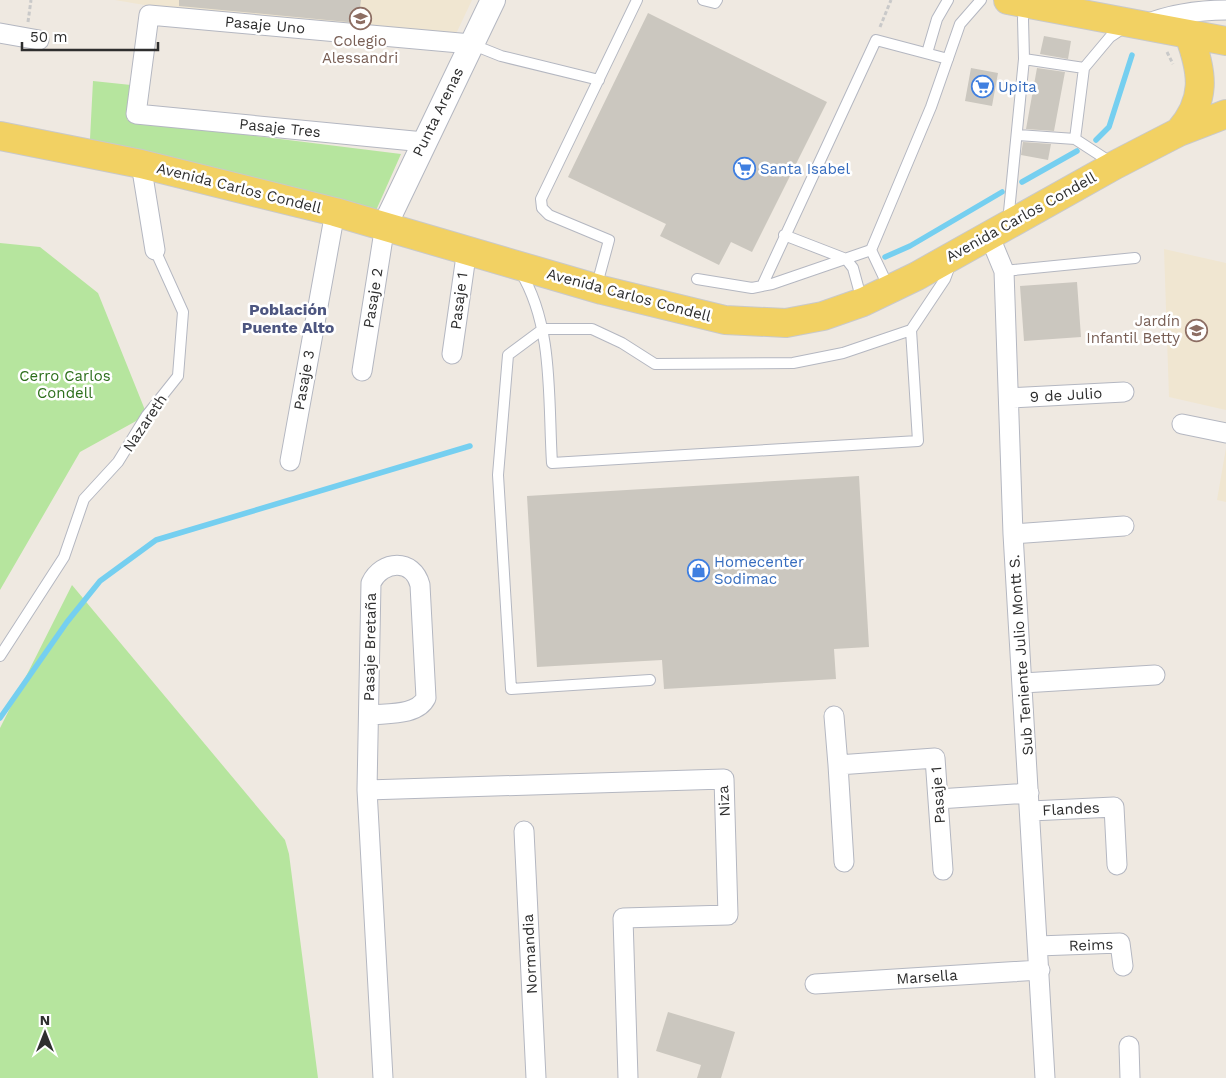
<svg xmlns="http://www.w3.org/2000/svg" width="1226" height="1078" font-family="'Work Sans',sans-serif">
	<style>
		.education { fill: #f0e6d1 }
		.green { fill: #b6e59e }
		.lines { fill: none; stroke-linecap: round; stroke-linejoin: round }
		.stream { stroke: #75cff0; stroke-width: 5.5 }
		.building { fill: #cbc7bf }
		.service-casing { stroke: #b4b7c1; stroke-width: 12 }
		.minor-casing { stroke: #b4b7c1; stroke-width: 21 }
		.tertiary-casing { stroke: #b4b7c1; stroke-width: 26 }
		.primary-casing { stroke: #c9c9c9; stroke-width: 30 }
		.path { stroke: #c9c9c9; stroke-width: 3; stroke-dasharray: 4 2.5; stroke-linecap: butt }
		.service { stroke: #fff; stroke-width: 10 }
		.minor { stroke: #fff; stroke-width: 19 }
		.tertiary { stroke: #fff; stroke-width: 24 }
		.primary { stroke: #f2d163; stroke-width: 28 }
		.labels { text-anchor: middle; stroke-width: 5; stroke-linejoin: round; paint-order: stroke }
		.street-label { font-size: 15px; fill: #2e2e2e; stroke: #fff }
		.education-label { font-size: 15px; fill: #785e54; stroke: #fff }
		.shop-label { font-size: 15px; fill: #366cbe; stroke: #fff; text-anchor: start }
		.park-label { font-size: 15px; fill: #2c6e1b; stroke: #fff }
		.neighbourhood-label { font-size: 16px; font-weight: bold; fill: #4d5680; stroke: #fff }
	</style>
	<rect width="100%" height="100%" fill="#efe9e1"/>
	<path class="education" d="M115 0H472L454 38 156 7Z
		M1164 249 1226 263V410L1169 397Z
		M1226 448V502L1217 500Z"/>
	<path class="green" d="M93 81 131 85 127 120 401 154 374 215 90 139Z
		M0 243 40 247 98 293 147 415 80 452 0 590Z
		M72 585 285 840 289 854 318 1078H0V728Z"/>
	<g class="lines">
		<path class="stream" d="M1096 140 1109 127 1132 55
			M1022 182 1077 151
			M885 257 910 246 1002 192
			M0 718 67 622 100 581 156 540 470 446"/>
	</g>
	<path class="building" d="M179 0H361L358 23 179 6Z
		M648 13 827 102 752 252 731 242 719 265 660 236 666 224 568 177Z
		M1044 36 1071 41 1068 59 1040 54Z
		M971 68 998 73 992 106 965 101Z
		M1037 68 1065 72 1054 131 1026 129Z
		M1023 142 1051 144 1048 160 1021 155Z
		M1077 282 1081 337 1024 341 1020 286Z
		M859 476 869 647 834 649 836 679 664 689 662 660 537 667 527 496Z
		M668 1012 735 1032 721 1078H697L701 1065 656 1051Z"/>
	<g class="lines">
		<defs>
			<path id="service" d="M703 0 715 3 717 0
				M471 44 501 56 599 80
				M927 53 937 19 948 0
				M1024 59 1084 68
				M1018 135 1075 139 1112 163
				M1075 139 1084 68 1110 37 1125 27
				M1008 222 1024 59 1023 19 1024 5
				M784 235 846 259 853 268 862 301
				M871 250 889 288
				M520 271C554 326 548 400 552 463L918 441 911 330 945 279 951 263
				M1004 271 1135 258
				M697 279 752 288 772 284 871 250 931 107 960 24 981 0
				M762 286 876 40 948 59
				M596 288 609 240 549 215 542 208 541 199 637 0
				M0 656 64 557 84 499 118 462 147 415 178 376 183 312 155 250
				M650 680 511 689 498 475 508 355 543 329H592L622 343 655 364 793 363 843 353 911 330"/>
			<path id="minor" d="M1143 25C1171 14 1196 10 1226 10
				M0 33 39 40
				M424 142 136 114 149 15 471 44
				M141 164 155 250
				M989 235 1004 271 1013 534 1045 1078
				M452 354 467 249
				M362 371 385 225
				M1009 398 1124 392
				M1182 424 1226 433
				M290 461 335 212
				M1013 534 1124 526
				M1023 683 1155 675
				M370 715C387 713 417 716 426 698L420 585C413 558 382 560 371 583L367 790 383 1078
				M834 716 838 765
				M367 790 724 779 728 915 623 918 628 1078
				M938 799 1029 793
				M1031 811 1114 807 1117 865
				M524 831 536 1078
				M844 862 838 765 935 758 943 870
				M1038 946 1120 943 1123 966
				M815 984 1040 970
				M1129 1046 1130 1078"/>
			<path id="tertiary" d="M385 225 493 0"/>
			<path id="primary" d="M1008 0 1226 41
				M1179 132C1207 100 1203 73 1189 35
				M0 136 141 164 335 212 602 290 725 320 786 323 823 316 863 302 917 276 1115 165 1179 132 1226 114"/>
		</defs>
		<use href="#service" class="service-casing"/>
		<use href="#minor" class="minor-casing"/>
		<use href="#tertiary" class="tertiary-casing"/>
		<use href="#primary" class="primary-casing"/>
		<path class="path" d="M28 22 31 0
			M880 27 891 0
			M1167 52 1173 64"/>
		<use href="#service" class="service"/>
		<use href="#minor" class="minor"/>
		<use href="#tertiary" class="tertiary"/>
		<use href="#primary" class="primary"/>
	</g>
	<defs>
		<symbol id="school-ring" viewBox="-11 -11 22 22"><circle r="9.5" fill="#fff" stroke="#8d6e63" stroke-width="1.5"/><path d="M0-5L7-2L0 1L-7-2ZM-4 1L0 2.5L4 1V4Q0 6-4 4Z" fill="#8d6e63"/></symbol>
		<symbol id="supermarket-ring" viewBox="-11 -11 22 22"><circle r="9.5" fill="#fff" stroke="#3f7fe0" stroke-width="1.5"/><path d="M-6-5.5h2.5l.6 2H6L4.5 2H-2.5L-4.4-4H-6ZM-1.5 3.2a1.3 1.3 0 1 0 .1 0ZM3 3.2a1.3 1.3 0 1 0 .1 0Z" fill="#3f7fe0"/></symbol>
		<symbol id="shop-ring" viewBox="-11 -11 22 22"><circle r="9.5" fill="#fff" stroke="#3f7fe0" stroke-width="1.5"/><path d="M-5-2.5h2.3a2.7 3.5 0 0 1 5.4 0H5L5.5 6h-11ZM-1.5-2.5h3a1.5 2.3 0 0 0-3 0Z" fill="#3f7fe0"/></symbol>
	</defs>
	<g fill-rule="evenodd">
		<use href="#school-ring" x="348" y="6" width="25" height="25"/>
		<use href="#supermarket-ring" x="970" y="74" width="25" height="25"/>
		<use href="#supermarket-ring" x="732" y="156" width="25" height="25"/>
		<use href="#school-ring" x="1184" y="318" width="25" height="25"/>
		<use href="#shop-ring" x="686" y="558" width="25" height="25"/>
	</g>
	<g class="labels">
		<g class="street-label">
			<text transform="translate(265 25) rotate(5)" y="5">Pasaje Uno</text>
			<text transform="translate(438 112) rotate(-64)" y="5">Punta Arenas</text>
			<text transform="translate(280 128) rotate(6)" y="5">Pasaje Tres</text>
			<text transform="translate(239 188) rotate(14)" y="5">Avenida Carlos Condell</text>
			<text transform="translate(1021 217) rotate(-29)" y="5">Avenida Carlos Condell</text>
			<text transform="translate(629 295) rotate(15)" y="5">Avenida Carlos Condell</text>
			<text transform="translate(373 298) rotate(-81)" y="5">Pasaje 2</text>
			<text transform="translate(459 301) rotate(-83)" y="5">Pasaje 1</text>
			<text transform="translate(304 380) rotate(-80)" y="5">Pasaje 3</text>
			<text transform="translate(1066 395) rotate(-3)" y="5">9 de Julio</text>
			<text transform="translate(145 423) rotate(-56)" y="5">Nazareth</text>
			<text transform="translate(370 647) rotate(-89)" y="5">Pasaje Bretaña</text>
			<text transform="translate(1021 655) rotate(-94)" y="5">Sub Teniente Julio Montt S.</text>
			<text transform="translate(938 795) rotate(-94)" y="5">Pasaje 1</text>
			<text transform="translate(724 801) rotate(-94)" y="5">Niza</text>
			<text transform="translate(1071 809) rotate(-3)" y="5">Flandes</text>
			<text transform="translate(1091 945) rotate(-2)" y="5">Reims</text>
			<text transform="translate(530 954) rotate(-93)" y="5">Normandia</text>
			<text transform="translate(927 977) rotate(-4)" y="5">Marsella</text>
		</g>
		<g class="education-label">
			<text x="360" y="46">Colegio<tspan x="360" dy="17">Alessandri</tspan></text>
			<text x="1180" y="326" text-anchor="end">Jardín<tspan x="1180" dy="17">Infantil Betty</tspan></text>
		</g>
		<g class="shop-label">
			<text x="998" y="92">Upita</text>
			<text x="760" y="174">Santa Isabel</text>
			<text x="714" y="567">Homecenter<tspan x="714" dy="17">Sodimac</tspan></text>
		</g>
		<g class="park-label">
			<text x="65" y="381">Cerro Carlos<tspan x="65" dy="17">Condell</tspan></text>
		</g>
		<g class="neighbourhood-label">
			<text x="288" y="315">Población<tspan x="288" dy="18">Puente Alto</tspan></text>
		</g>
	</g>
	<g transform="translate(45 1033)" stroke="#ffffff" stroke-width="4" paint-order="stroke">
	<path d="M0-4L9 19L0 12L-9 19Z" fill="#2e2e2e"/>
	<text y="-8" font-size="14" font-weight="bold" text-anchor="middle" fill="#2e2e2e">N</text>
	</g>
	<path d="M22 42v8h136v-8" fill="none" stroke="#2e2e2e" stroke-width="2.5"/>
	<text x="30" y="42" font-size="15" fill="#2e2e2e" stroke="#ffffff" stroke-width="4" paint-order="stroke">50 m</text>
</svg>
